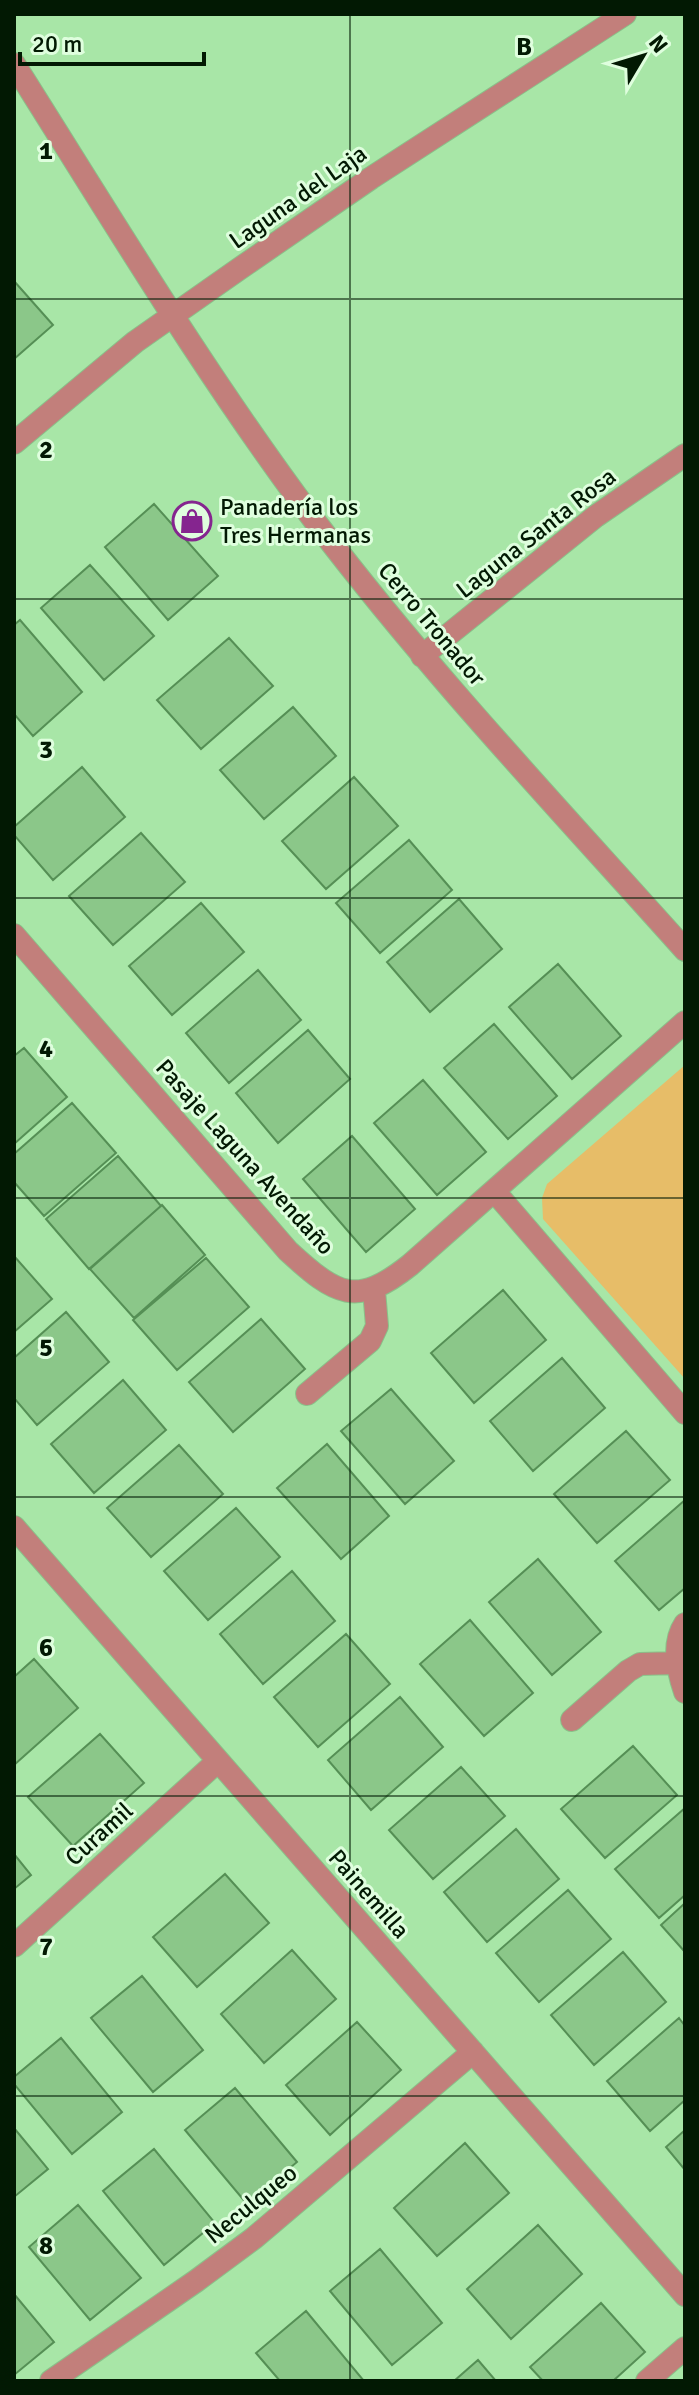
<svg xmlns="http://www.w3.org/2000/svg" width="699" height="2395" font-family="Signika,sans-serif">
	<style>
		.green { fill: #e7bd68 }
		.building { fill: #8bc789; stroke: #558f55; stroke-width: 2 }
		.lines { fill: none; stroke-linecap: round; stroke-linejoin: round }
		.minor-casing { stroke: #8ac189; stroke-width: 24 }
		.minor { stroke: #c27f7b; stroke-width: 22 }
		.grid { fill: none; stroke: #021903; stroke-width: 2; stroke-opacity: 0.55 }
		.labels { text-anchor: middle; stroke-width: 6; stroke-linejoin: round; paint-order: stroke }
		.street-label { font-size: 24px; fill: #021903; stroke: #dffede }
		.poi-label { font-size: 24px; fill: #021903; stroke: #dffede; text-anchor: start }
		.grid-label { font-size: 26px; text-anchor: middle; font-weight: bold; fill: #021903; stroke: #dffede; stroke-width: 6; stroke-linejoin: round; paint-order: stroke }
	</style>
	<rect width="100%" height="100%" fill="#a8e6a7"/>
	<path class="green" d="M685 1065V1379L543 1219 542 1198 547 1184Z"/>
	<path class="building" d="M14 281 53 325 14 359Z
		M154 504 218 576 168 620 105 547Z
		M90 565 154 636 104 680 41 608Z
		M20 620 82 692 33 736 14 714V625Z
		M229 638 273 686 201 749 157 700Z
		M293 707 336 756 264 819 220 770Z
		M82 767 125 817 53 880 14 835V827Z
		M354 777 398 826 326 889 282 841Z
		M141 833 185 882 113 945 69 896Z
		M409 840 452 890 380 953 336 903Z
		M459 899 502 949 430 1012 387 962Z
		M201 903 244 952 172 1015 129 966Z
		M558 964 621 1036 572 1079 509 1007Z
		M258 970 301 1020 229 1083 186 1033Z
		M494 1024 557 1096 508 1139 444 1068Z
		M308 1030 350 1079 278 1143 236 1093Z
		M24 1048 67 1097 14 1144V1056Z
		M423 1080 486 1152 437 1195 374 1123Z
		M72 1103 116 1153 44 1216 14 1182V1154Z
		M352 1136 415 1209 366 1252 303 1179Z
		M118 1156 161 1206 89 1269 46 1219Z
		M162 1205 205 1255 134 1318 90 1269Z
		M14 1256 52 1299 14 1332Z
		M206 1258 249 1307 177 1370 133 1320Z
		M503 1290 546 1340 474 1403 431 1353Z
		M66 1312 109 1362 37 1425 14 1398V1358Z
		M261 1319 305 1369 233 1432 189 1382Z
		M562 1358 605 1408 533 1471 490 1421Z
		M123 1380 166 1430 94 1493 51 1444Z
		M391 1389 454 1461 405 1504 341 1431Z
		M626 1431 670 1480 597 1543 554 1494Z
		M327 1444 389 1516 341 1559 277 1488Z
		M179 1445 223 1494 151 1557 107 1508Z
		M685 1500V1588L659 1610 615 1561Z
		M236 1508 280 1557 208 1620 164 1571Z
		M538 1559 601 1632 552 1675 489 1602Z
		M292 1571 335 1621 263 1684 220 1634Z
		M470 1620 533 1693 484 1736 420 1664Z
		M346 1634 390 1684 318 1747 274 1697Z
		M34 1659 78 1708 14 1765V1677Z
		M400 1697 443 1747 371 1810 328 1760Z
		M100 1734 144 1783 73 1846 28 1797Z
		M633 1746 677 1795 605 1858 561 1809Z
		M461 1767 505 1816 433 1879 389 1830Z
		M685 1808V1895L659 1918 615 1869Z
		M516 1829 559 1879 487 1942 444 1892Z
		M14 1854 31 1875 14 1889Z
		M225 1874 269 1923 197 1987 153 1937Z
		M568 1890 611 1939 539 2002 496 1953Z
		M685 1903V1952L661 1925Z
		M292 1950 336 1999 264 2063 221 2014Z
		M623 1952 666 2002 594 2065 551 2015Z
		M142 1976 203 2050 153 2092 91 2018Z
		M679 2018 685 2026V2100L650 2131 607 2081Z
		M357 2022 401 2070 330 2135 286 2085Z
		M61 2038 122 2112 72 2154 14 2084V2077Z
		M235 2088 297 2162 247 2204 185 2130Z
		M14 2128 48 2169 14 2197Z
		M685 2130V2170L666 2147Z
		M465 2143 509 2193 437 2256 394 2208Z
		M154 2149 215 2223 164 2265 103 2191Z
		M78 2205 141 2278 90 2320 29 2247Z
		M538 2225 582 2274 511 2339 467 2289Z
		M380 2249 442 2323 392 2365 330 2291Z
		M14 2294 54 2342 14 2375Z
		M601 2303 645 2352 613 2381H543L530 2367Z
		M306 2311 364 2381H280L256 2353Z
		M478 2360 496 2381H454Z"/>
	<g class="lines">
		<defs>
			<path id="minor" d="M14 64C112 219 207 378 317 524 431 674 560 810 685 950
				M14 443 135 342 239 269 371 178 625 14
				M422 656 596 516 685 455
				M14 935 288 1251C336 1295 356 1308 410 1265L685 1022
				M495 1192 685 1413
				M307 1394 370 1341 377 1326 374 1290
				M14 1527 685 2295
				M685 1624C672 1643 678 1672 685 1692
				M572 1720 628 1671 640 1664 677 1663
				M14 1946 218 1761
				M51 2381 196 2281 254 2238 473 2052
				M647 2381 685 2348"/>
		</defs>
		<use href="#minor" class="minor-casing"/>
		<use href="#minor" class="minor"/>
	</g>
	<path class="grid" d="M350 14V2381M14 299H685M14 599H685M14 898H685M14 1198H685M14 1497H685M14 1796H685M14 2096H685"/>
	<defs>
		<symbol id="shop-ring" viewBox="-11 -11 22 22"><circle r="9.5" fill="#dffede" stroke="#85258f" stroke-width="1.5"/><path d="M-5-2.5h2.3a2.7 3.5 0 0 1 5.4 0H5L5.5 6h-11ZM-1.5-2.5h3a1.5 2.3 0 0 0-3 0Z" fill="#85258f"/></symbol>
	</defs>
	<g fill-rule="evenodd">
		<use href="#shop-ring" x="170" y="499" width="44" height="44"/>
	</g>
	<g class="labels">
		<g class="street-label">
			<text transform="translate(298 197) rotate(-35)" y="8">Laguna del Laja</text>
			<text transform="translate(536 533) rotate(-38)" y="8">Laguna Santa Rosa</text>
			<text transform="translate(432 624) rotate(50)" y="8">Cerro Tronador</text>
			<text transform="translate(245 1157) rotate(48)" y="8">Pasaje Laguna Avendaño</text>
			<text transform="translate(99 1834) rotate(-42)" y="8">Curamil</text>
			<text transform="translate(369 1894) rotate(49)" y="8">Painemilla</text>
			<text transform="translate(251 2204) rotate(-39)" y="8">Neculqueo</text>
		</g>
		<g class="poi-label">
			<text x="220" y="515">Panadería los<tspan x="220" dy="28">Tres Hermanas</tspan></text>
		</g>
	</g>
	<g class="grid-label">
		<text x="524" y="55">B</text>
		<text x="46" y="159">1</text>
		<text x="46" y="458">2</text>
		<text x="46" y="758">3</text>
		<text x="46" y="1057">4</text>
		<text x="46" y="1356">5</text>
		<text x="46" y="1656">6</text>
		<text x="46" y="1955">7</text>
		<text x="46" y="2254">8</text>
	</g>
	<rect width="699" height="2395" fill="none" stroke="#021903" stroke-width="32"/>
	<g transform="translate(643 56) rotate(52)" stroke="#dffede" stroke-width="6" paint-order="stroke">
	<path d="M0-6L14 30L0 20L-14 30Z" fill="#021903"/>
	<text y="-12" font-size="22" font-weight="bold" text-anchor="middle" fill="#021903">N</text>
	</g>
	<path d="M20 52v12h184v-12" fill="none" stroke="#021903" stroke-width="4"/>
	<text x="32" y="52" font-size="24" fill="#021903" stroke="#dffede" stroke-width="6" paint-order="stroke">20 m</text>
</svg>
